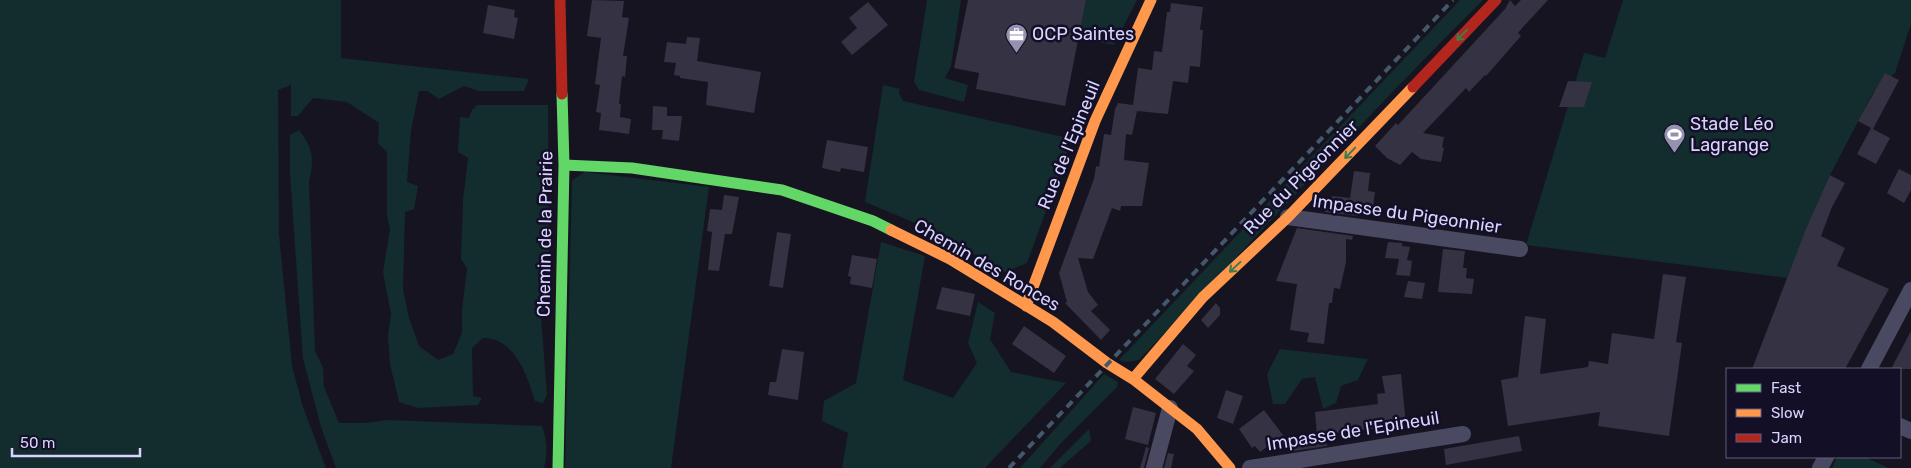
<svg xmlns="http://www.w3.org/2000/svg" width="1911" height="468" font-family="Rubik,sans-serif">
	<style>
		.green { fill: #132c2d }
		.building { fill: #343243 }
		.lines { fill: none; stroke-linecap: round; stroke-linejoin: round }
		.street { stroke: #4a4962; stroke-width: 16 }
		.fast { stroke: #63d668; stroke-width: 11 }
		.slow { stroke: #ff974d; stroke-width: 11 }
		.jam { stroke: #b3261e; stroke-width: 11 }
		.rail { stroke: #43596b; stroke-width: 4; stroke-dasharray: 8 6; stroke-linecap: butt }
		.oneway { stroke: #3f7c4a }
		.labels { text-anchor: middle; stroke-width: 5; stroke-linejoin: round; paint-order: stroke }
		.poi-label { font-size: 18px; fill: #d9d4ff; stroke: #130f26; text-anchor: start }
		.street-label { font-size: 18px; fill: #d9d4ff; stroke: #130f26 }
	</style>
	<rect width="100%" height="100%" fill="#161421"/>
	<path class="green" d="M0 0H341V58L529 79 524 91H479L464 86 439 99 427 91H419L411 131 407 182 418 186 414 209 405 212 403 289 409 318 419 346 438 360 453 354 462 333V310L467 268 461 259 463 200 468 158 458 152 460 117 469 118 472 110 477 105H548L549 250 552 265 545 282 548 301 541 317 547 394 543 403 535 401C527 375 515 338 483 338L472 348 473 396 482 398 478 405 418 408 399 402 390 364 388 336 391 314 383 272 390 229 387 216V152L378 143 379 123 347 102 313 98 298 116H291V85L278 90 279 234 292 366 303 407 326 468H0Z
		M927 0H961L951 66 945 78 968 85 964 102 919 90 914 82Z
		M1086 0H1137L1114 45 1078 38Z
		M1460 0H1483C1365 117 1254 240 1139 360L1126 362 1119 360Z
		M1623 0H1911V24L1895 73 1873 93 1830 175 1787 278 1526 245 1584 53 1605 58Z
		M883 85 900 89 899 93 903 101 1068 138 1069 148 1027 263 1005 272 932 230 865 202Z
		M299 130C314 150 314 159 309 182L315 351 323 368 324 387 339 423H366L387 420 542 426C547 439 548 454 544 468H336L321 427 303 359 290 174V135Z
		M585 172 709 187 671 468H565L572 180Z
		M881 242 925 256 903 380 953 398 977 363 968 343 978 302 995 313 990 339 1011 372 1066 383 985 468H842L848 433 822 421 824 401 856 383Z
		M1280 349 1368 359 1358 380 1341 386 1336 403 1323 409 1315 377 1302 379 1285 404H1273L1267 374Z
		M1104 374 1118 382 1117 387 1062 442 1040 468H1020Z
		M1089 429 1091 441 1060 468H1050Z
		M1837 457H1864L1889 468H1832Z"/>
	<path class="building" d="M592 0 624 1 622 17 629 18 623 56H627L625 77 622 76 619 104H621L620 117 631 119 629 134 599 130 601 113 596 112 600 85 595 84 601 38 587 36Z
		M968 0H1086L1065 106 976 89 979 73 954 68Z
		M1510 0 1515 6 1521 0H1548L1523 27 1518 33 1521 36 1486 76 1485 75 1469 92 1466 88 1423 133 1444 137 1442 147 1444 148 1441 162 1421 159 1412 152 1400 165 1387 158 1375 146 1396 123 1398 125 1505 9Z
		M868 2 888 25 852 55 841 42 857 28 849 18Z
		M1171 3 1203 7 1200 30H1203L1200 67 1190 66 1188 83 1173 81 1168 114 1137 111 1132 135 1126 134 1124 160 1149 163 1142 206H1121L1120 211 1112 208 1093 259 1078 258 1088 292 1098 305 1091 311 1110 330 1101 340 1065 303 1067 302 1059 273 1094 179 1096 166 1099 167 1104 134 1111 135 1115 109 1118 103 1133 105 1138 68 1152 70 1154 51 1162 52 1167 12H1170Z
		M488 5 515 10 514 17 518 18 514 39 483 33Z
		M687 37 700 38 697 61 761 72 754 113 706 105 708 82 680 78V76L674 75 676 63 664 62 667 42 686 44Z
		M1885 73 1899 80 1873 129 1890 138 1876 164 1857 154 1871 128 1858 121Z
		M1568 81 1592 82 1584 107H1559Z
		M653 106 667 107V116H682L679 141 662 139 663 130H652Z
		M827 140 868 147 864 172 841 168 840 172 822 168Z
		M1899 169 1911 175V190L1904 203 1887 193Z
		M1354 171 1370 173 1368 191 1375 192 1372 215 1358 214 1357 216 1325 212V208L1331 205 1332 196 1350 198Z
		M1830 175 1845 183 1832 207 1821 236 1845 248 1837 266 1889 289 1845 369H1752L1806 229Z
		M724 195 739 197 732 234H725L719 271 708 270 712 232 707 231 710 209 722 210Z
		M1297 228 1353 236 1352 240 1346 239V262L1340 289 1334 288 1332 303H1329L1324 344 1307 342 1309 333 1290 330 1297 284 1276 281Z
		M777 232 791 234 783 288 769 286Z
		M1388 242 1402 243V246L1410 247 1407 260 1412 261 1410 276 1396 275 1399 259 1385 258Z
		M1443 249 1465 251 1463 268H1467L1466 278 1474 279 1472 294 1438 292Z
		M852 255 877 259 872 288 850 284 851 277 848 276Z
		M1663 274 1686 277 1676 342 1682 343 1669 436 1598 426 1600 412 1508 426 1501 380 1518 377 1525 316 1546 319 1540 374 1588 367 1589 361 1608 364 1612 333 1654 339Z
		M1408 281 1425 283 1422 299 1404 297Z
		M942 287 975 294 970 316 936 309Z
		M1216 303 1220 308V315L1208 328 1201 320Z
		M1024 326 1066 356 1054 373 1012 344Z
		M1911 331V369H1891Z
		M1183 344 1196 355 1187 366 1194 371 1174 394 1155 379Z
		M782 349 804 352 798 400 768 395 770 382H776Z
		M1401 374 1406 425 1326 434 1327 446 1288 452 1286 439 1317 435 1315 412 1378 404 1377 394 1385 393 1382 376Z
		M1226 390 1243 396 1233 424 1217 418Z
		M1133 407 1156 413 1148 445 1125 439Z
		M1264 410 1283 435 1260 452 1255 446 1252 448 1239 429Z
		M1519 436 1522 451 1446 465 1444 449Z
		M1146 447 1149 448 1144 468H1140Z
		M1168 453 1174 454 1171 468H1164Z"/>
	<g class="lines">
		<path class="street" d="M1288 217 1520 249
			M1869 369 1911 290
			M1900 426 1911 431
			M1154 468 1170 408
			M1250 468 1463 434
			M1820 468 1826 457"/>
		<path class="fast" d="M564 165 632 168 782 190 873 221 891 230
			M558 468 564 165 562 94"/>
		<path class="slow" d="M891 230 950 259 1053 322 1107 363 1133 379 1197 429 1230 468
			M1026 306 1095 121 1151 0
			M1133 379 1203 297 1288 217 1413 87"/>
		<path class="jam" d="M560 0 562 94
			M1413 87 1496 0"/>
		<path class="rail" d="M1009 468 1453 0"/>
	</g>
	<defs><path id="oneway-shaft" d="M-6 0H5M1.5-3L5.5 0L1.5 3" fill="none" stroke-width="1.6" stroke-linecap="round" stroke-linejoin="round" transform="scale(1.25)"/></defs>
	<g class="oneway">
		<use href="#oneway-shaft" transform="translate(1462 35) rotate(134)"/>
		<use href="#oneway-shaft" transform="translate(1350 153) rotate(134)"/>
		<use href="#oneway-shaft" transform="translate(1235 267) rotate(137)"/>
	</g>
	<defs>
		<symbol id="office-pin" viewBox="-11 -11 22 30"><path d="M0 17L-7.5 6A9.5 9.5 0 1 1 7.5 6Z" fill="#9591b1" stroke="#130f26"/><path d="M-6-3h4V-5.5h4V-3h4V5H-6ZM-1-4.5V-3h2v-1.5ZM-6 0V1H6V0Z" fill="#fff"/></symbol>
		<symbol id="stadium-pin" viewBox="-11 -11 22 30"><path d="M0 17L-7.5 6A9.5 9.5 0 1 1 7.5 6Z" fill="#9591b1" stroke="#130f26"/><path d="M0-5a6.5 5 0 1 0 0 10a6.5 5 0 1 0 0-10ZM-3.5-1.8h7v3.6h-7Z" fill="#fff"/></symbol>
	</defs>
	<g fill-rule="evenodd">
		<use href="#office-pin" x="1004" y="22" width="25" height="34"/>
		<use href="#stadium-pin" x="1662" y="122" width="25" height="34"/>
	</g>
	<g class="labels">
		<g class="poi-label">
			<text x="1032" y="40">OCP Saintes</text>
			<text x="1690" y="130">Stade Léo<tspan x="1690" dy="21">Lagrange</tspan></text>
		</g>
		<g class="street-label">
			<text transform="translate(1069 145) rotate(-68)" y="6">Rue de l'Epineuil</text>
			<text transform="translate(1301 177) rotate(-45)" y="6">Rue du Pigeonnier</text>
			<text transform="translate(1407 214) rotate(8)" y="6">Impasse du Pigeonnier</text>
			<text transform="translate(545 234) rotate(-89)" y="6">Chemin de la Prairie</text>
			<text transform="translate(987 265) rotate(30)" y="6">Chemin des Ronces</text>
			<text transform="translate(1353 431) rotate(-9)" y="6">Impasse de l'Epineuil</text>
		</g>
	</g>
	<rect x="1726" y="368" width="175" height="90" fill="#130f26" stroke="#625e7d"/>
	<rect x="1736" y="384" width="25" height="8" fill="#63d668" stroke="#625e7d"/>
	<text x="1771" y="393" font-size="15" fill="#d9d4ff">Fast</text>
	<rect x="1736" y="409" width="25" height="8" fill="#ff974d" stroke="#625e7d"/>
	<text x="1771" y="418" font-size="15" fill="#d9d4ff">Slow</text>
	<rect x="1736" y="434" width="25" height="8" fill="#b3261e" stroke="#625e7d"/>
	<text x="1771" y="443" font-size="15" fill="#d9d4ff">Jam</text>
	<path d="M12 448v8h128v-8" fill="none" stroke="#d9d4ff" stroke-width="2.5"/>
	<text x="20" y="448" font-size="15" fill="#d9d4ff" stroke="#130f26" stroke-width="4" paint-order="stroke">50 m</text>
</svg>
